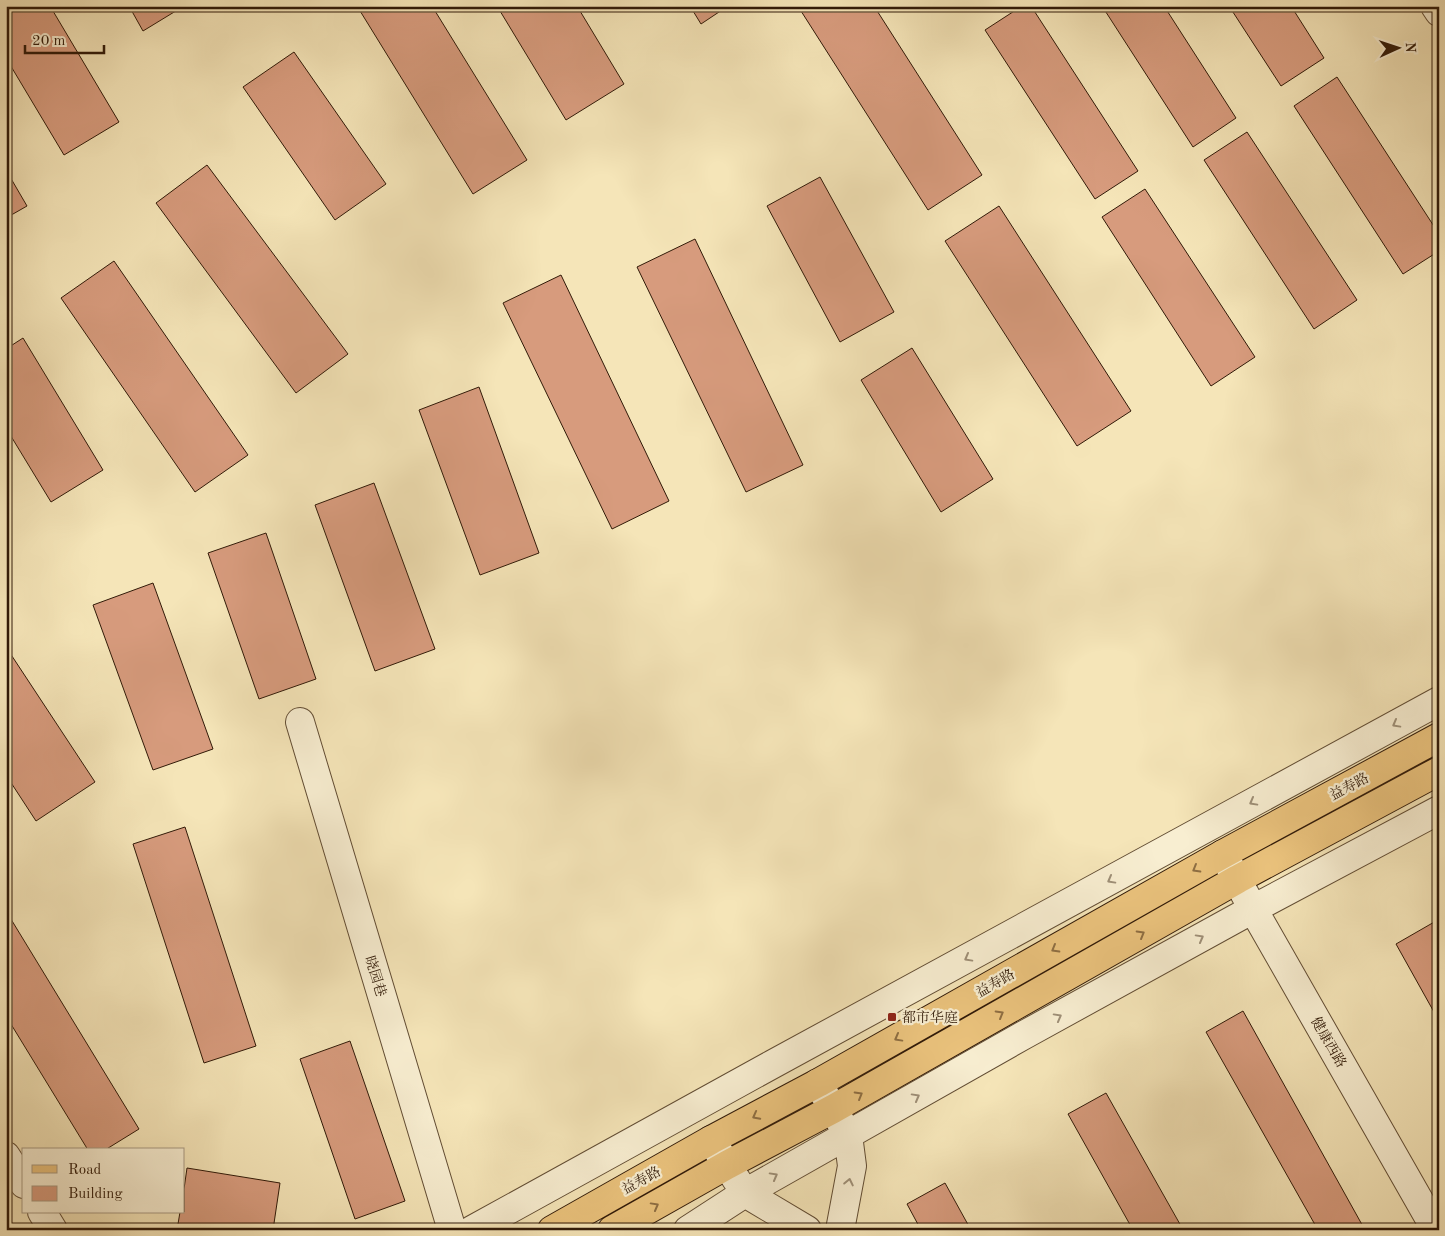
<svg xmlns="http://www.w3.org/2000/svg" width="1445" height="1236" font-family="'Old Standard TT','Noto Serif SC',serif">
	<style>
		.building { fill: #d79b7d; stroke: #311a08 }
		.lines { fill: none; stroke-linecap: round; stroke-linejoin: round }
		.minor-casing { stroke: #624d34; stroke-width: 30 }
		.major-casing { stroke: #311a08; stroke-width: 30 }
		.minor { stroke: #f8eed1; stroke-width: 28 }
		.major { stroke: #eac27c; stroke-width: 28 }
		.oneway { stroke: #9e8f77 }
		.oneway2 { stroke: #8e6e42 }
		.poi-dot { fill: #8f2418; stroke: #f8eed1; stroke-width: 2 }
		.labels { text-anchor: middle; stroke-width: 4.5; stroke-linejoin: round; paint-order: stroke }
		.street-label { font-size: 14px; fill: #311a08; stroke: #f8eed1 }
		.poi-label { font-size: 14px; fill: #311a08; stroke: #f8eed1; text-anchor: start }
	</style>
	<rect width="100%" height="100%" fill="#f5e5b8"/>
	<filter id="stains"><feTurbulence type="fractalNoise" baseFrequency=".004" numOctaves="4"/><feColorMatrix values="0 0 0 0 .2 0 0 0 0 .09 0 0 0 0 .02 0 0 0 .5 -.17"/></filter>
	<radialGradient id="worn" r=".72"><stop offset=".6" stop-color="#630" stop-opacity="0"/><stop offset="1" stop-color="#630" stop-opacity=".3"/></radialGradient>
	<path class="building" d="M6 6H50L119 122 64 155 6 58Z
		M129 6H184L143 31Z
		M357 6H432L527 160 473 194Z
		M497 6H577L624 84 566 120Z
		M690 6H728L701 24Z
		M808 6H874L982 175 928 210 801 11Z
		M1022 6H1031L1138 171 1095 199 985 30Z
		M1102 6H1164L1236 118 1193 147Z
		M1229 6H1291L1324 58 1281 86Z
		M294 52 386 184 335 220 243 87Z
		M1337 77 1439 234V251L1403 274 1294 106Z
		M1247 132 1357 300 1314 329 1204 160Z
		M207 165 348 354 296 393 156 203Z
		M6 170 27 206 6 218Z
		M820 177 894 312 840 342 767 206Z
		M1145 189 1255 357 1211 386 1102 217Z
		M999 206 1131 411 1077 446 945 241Z
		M695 239 803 465 746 492 637 267Z
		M114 261 248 455 195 492 61 298Z
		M561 275 669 501 612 529 503 303Z
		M23 338 103 470 51 502 6 428V349Z
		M912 348 993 479 941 512 861 380Z
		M479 387 539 553 480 575 419 410Z
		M374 483 435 649 375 671 315 505Z
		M266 533 316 679 259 699 208 553Z
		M153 583 213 749 153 770 93 605Z
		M6 647 95 782 36 821 6 775Z
		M185 827 256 1046 204 1063 133 844Z
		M6 911 139 1129 105 1150H88L6 1016Z
		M1436 921 1439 926V1021L1396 944Z
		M1243 1011 1365 1230H1318L1206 1032Z
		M350 1041 405 1201 355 1219 300 1059Z
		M1106 1093 1181 1226 1175 1230H1133L1068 1114Z
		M187 1168 280 1183 273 1230H177L180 1212H184V1189Z
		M945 1183 971 1230H921L907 1204Z"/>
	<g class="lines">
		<defs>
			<path id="minor" d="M1435 6 1439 12
				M300 722 452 1230
				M1223 854 1253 909 1436 1230
				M818 1083 848 1135 852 1166 840 1230
				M711 1140 745 1193 807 1230
				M6 1156 24 1184
				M42 1212 53 1230
				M472 1230 773 1064 1439 701
				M688 1230 745 1193 1024 1035 1253 909 1439 810"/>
			<path id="major" d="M552 1230 711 1140 818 1083 1223 854 1439 737
				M612 1230 727 1165 833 1109 1238 879 1439 771"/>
		</defs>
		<use href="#minor" class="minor-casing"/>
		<use href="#major" class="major-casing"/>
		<use href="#minor" class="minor"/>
		<use href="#major" class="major"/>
	</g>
	<defs><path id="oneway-chevron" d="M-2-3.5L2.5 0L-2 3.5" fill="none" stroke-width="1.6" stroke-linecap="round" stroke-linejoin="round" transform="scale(1.25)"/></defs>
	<g class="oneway">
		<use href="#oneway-chevron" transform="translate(1396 724) rotate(151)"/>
		<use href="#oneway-chevron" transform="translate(1253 802) rotate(151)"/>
		<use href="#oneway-chevron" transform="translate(1111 880) rotate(151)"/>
		<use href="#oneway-chevron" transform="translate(1200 938) rotate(-29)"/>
		<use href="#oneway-chevron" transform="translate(968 958) rotate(151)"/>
		<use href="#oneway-chevron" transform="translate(1058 1017) rotate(-29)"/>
		<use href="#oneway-chevron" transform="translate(916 1097) rotate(-29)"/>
		<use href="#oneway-chevron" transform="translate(774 1176) rotate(-29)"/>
		<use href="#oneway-chevron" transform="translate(849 1182) rotate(-78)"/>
	</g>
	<g class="oneway2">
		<use href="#oneway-chevron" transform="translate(1196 869) rotate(150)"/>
		<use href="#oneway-chevron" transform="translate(1141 934) rotate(-30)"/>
		<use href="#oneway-chevron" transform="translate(1055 949) rotate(150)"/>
		<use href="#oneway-chevron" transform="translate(1000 1014) rotate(-30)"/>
		<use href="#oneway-chevron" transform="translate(898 1038) rotate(151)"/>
		<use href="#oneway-chevron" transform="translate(859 1095) rotate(-30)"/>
		<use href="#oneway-chevron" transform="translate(756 1116) rotate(152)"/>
		<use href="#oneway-chevron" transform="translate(655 1206) rotate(-29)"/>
	</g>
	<rect class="poi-dot" x="887" y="1012" width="10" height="10" rx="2.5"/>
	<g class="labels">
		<g class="street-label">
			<text transform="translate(1349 786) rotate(-28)" y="5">益寿路</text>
			<text transform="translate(376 976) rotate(73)" y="5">晓园巷</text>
			<text transform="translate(995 983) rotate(-30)" y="5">益寿路</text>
			<text transform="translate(1329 1042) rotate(60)" y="5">健康西路</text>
			<text transform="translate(641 1180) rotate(-29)" y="5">益寿路</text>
		</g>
		<g class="poi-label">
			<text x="902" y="1022">都市华庭</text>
		</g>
	</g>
	<rect width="1445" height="1236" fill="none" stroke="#f5e5b8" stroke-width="25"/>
	<rect x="8" y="8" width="1430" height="1221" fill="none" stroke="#311a08" stroke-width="2.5"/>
	<rect x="12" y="12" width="1420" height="1211" fill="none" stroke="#311a08"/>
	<rect x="22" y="1148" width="162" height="65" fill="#f8eed1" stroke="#a89981"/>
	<rect x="32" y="1165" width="25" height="8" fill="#eac27c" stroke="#a89981"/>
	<text x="68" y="1174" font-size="15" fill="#311a08">Road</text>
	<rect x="32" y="1186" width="25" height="15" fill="#d79b7d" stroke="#a89981"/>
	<text x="68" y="1198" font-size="15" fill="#311a08">Building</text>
	<g transform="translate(1398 48) rotate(87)" stroke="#f8eed1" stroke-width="4" paint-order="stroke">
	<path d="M0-4L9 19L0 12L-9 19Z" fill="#311a08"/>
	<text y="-8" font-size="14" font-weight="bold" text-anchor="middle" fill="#311a08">N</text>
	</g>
	<path d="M25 45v8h79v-8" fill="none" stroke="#311a08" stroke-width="2.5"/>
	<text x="32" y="45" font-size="15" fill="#311a08" stroke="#f8eed1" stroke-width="4" paint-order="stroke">20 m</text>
	<rect width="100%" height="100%" filter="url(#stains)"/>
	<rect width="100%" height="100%" fill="url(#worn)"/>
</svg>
